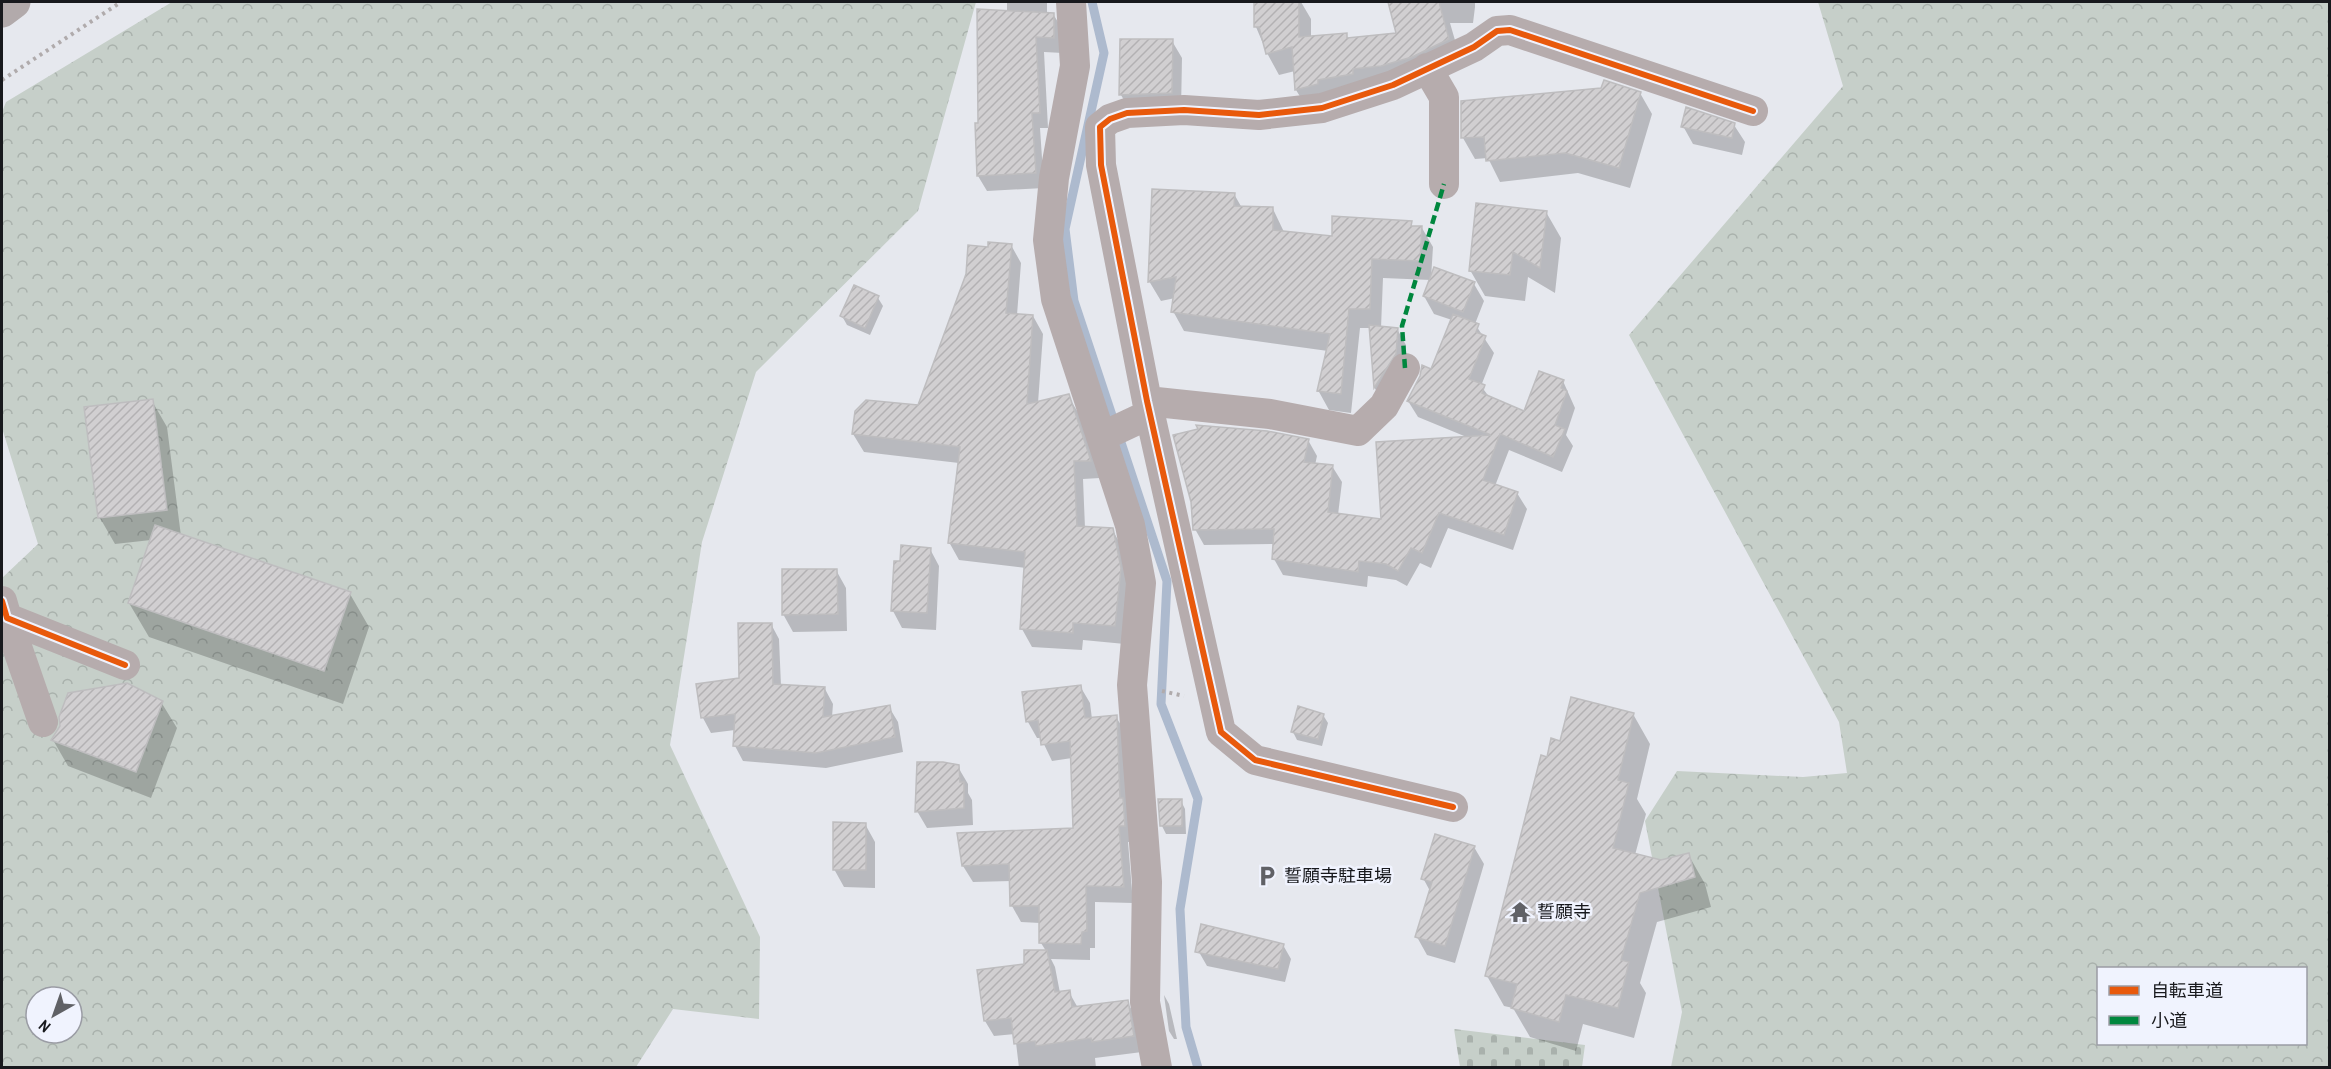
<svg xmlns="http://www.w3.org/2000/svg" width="2331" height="1069" font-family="'Archivo Narrow','Noto Sans JP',sans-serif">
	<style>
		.forest { fill: url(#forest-crowns); fill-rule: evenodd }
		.cemetery { fill: url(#cemetery-stones) }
		.shadow { fill: #0003 }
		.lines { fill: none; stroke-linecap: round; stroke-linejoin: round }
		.stream { stroke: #adbace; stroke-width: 9 }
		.building { fill: url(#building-hatch); stroke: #bebdbf; stroke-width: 1.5 }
		.path { stroke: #b0abac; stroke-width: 4; stroke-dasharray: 3 4.5; stroke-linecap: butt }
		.street { stroke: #b6acad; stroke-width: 30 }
		.highway { stroke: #b2aaab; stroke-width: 33 }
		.quiet { stroke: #00873e; stroke-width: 4.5; stroke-dasharray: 9 4.5; stroke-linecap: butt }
		.cycleway-casing { stroke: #f0f3fe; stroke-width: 10 }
		.cycleway { stroke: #e8590c; stroke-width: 6 }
		.labels { text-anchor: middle; stroke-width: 5; stroke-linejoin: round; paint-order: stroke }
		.poi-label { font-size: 18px; fill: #18191d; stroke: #f0f3fe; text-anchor: start }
	</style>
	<defs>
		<pattern id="forest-crowns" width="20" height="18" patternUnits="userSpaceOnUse" patternTransform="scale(1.5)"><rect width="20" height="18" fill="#c6cfc9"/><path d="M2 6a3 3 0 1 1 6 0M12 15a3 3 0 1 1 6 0" fill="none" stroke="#a9b1ac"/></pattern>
		<pattern id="cemetery-stones" width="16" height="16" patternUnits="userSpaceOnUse" patternTransform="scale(1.5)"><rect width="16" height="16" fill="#c6cfc9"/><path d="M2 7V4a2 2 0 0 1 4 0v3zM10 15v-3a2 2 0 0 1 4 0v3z" fill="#a9b1ac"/></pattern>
		<pattern id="building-hatch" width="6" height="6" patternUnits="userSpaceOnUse" patternTransform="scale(1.5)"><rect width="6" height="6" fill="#d1cfd1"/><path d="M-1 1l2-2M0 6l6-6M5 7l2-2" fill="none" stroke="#b3b1b3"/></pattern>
	</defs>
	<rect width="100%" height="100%" fill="#e6e8ee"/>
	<path class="forest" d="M172 2H976L918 211 756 372 702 542 670 745 760 937 759 1019 673 1009 636 1067 2 1068V578L38 544 2 428V112L6 102ZM36 997H72V1033H36Z
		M1818 2H2329V1067H1671L1682 1012 1645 821 1677 771 1803 777 1847 773 1839 722 1629 335 1843 86ZM2098 968H2306V1044H2098Z"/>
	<path class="cemetery" d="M1454 1029 1585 1045 1582 1067H1460Z"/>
	<path class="shadow" d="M1007 2H1047V14H1053L1063 30V53L1044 52 1048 128H1040L1044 188 987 191 978 176V10H1007Z
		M1255 2H1301L1311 19V38L1346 35 1349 39 1398 34 1391 2H1475V7L1473 23H1450L1461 61 1309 111 1296 90 1295 71 1279 75 1267 53 1256 27Z
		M1121 40 1172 41 1182 58 1181 111 1131 112 1121 95Z
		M1640 93 1652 114 1630 188 1578 173 1500 182 1488 158 1475 159 1463 138Z
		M1734 125 1745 142 1742 155 1693 144 1683 126Z
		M1234 194 1242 208 1273 209 1284 232 1333 237 1411 223 1413 228H1422L1433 247 1431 278 1474 284 1484 301 1475 324 1494 353 1481 386 1490 398 1525 414 1563 381 1575 408 1566 435 1573 446 1562 472 1509 450 1495 486 1517 493 1527 509 1513 550 1448 528 1431 568 1420 563 1407 586 1396 580 1368 576 1367 587 1283 575 1274 559 1275 544 1204 545 1195 529 1308 440 1317 456 1315 465 1332 466 1342 482 1338 515 1382 521 1469 438 1418 417 1408 401 1432 371 1452 320 1434 314 1424 296 1431 280 1383 278 1381 328 1397 329 1406 345 1404 370 1383 401 1374 387 1371 328H1360L1351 413 1329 410 1318 390 1328 351 1184 331 1173 311 1175 298 1161 301 1149 281Z
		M1546 212 1561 238 1555 293 1528 277 1525 301 1485 296 1470 270Z
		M1011 245 1021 263 1017 315 1033 316 1043 334 1038 403 1068 396 1079 414 1100 478 1083 479 1085 528 1112 529 1122 547 1130 587 1125 644 1083 640 1082 650 1032 647 1022 629 1026 568 959 560 949 542 959 463 864 452 853 434 919 407 989 249Z
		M878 298 883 306 870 335 847 325 842 316Z
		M152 401 167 427 181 536 350 594 369 627 343 704 149 637 129 603 151 540 115 544 100 518Z
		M930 549 939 566 936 630 902 628 893 611 902 563Z
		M836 570 846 588 847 631 793 632 783 614Z
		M771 624 779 639 781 686 825 689 833 704 832 717 889 707 898 722 903 752 826 768 743 761 735 746V730L711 733 703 718 698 685 741 680Z
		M1080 686 1090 703 1092 719 1116 717 1126 733 1134 842H1128L1133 903 1095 902V948H1090V960L1051 959 1055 967 1060 993 1069 992 1078 1008 1127 1002 1136 1017 1142 1052 1095 1058 1096 1068H1019L1015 1034 994 1036 985 1021 1026 965 1046 951 1041 943 1040 923 1021 922 1012 906 1011 881 973 882 963 866 1075 829 1072 758 1052 761 1041 738H1037L1028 722Z
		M161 702 177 728 151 798 68 766 53 740 61 726Z
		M1633 714 1650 744 1637 799 1646 814 1635 855 1661 862 1688 854 1705 884 1711 907 1657 922 1640 983 1646 993 1634 1038 1583 1024 1576 1051 1530 1037 1513 1008 1504 1006 1487 976 1548 759 1562 742Z
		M1323 715 1328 723 1322 746 1297 740 1293 732Z
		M958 767 968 784V793L972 800 973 825 927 828 917 811Z
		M1181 801 1185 809 1186 834H1166L1162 826Z
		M865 824 875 842V888L844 887 834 869Z
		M1474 847 1484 864 1455 963 1427 955 1417 937 1430 891 1423 878Z
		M1283 945 1291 959 1285 982 1207 966 1199 952Z
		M1164 995 1169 1004 1177 1039H1174L1169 1031Z"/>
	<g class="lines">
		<path class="stream" d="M1092 2 1104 53 1065 229 1074 301 1167 581 1161 704 1198 799 1180 909 1186 1027 1198 1068"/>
	</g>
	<path class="building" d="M1254 2H1299V37L1347 33V38L1396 33 1388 2H1439L1449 39 1412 57 1381 66 1353 69V74L1318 80V84L1295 90 1292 47 1266 54 1259 27H1254Z
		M977 9 1054 13V38L1036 37 1040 113H1032L1036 173 977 176 975 123H978Z
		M1120 39H1173L1172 93 1119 95Z
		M1604 80 1641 92 1619 168 1565 153 1486 161 1484 137 1461 138V101L1601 88Z
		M1686 107 1735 123 1732 138 1681 127Z
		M1152 189 1235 193 1234 206 1273 207V230L1332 236V216L1412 221 1411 226H1422L1420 261 1372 259 1370 309H1349L1341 394 1317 391 1330 334 1171 312 1176 277 1148 282Z
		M1476 203 1547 211 1540 268 1513 252 1510 275 1469 271Z
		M988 242 1012 244 1006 313 1033 315 1027 404 1069 394 1091 461H1074L1077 526 1113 528 1121 568 1115 626 1073 623V633L1020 629 1025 552 948 543 960 447 852 434 855 411 866 400 918 405 966 274 968 245 988 247Z
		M1434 267 1475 282 1463 312 1423 296Z
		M854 285 879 296 865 328 840 316Z
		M1453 314 1479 324 1476 332 1486 336 1469 379 1485 385 1482 393 1524 411 1539 371 1564 380 1561 388 1567 391 1555 425 1565 429 1553 457 1500 434 1483 480 1518 492 1504 535 1439 513 1422 553 1411 548 1398 571 1386 564 1359 561 1358 572 1272 559 1274 529 1193 530 1191 502 1173 435 1198 429 1196 425 1267 431 1309 439 1304 462 1333 465 1328 512 1381 519 1376 442 1491 435 1407 401 1420 376 1422 365 1431 369Z
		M1369 325 1398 328 1396 354 1374 388Z
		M153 399 167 510 98 518 84 407Z
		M155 525 351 592 324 671 128 603Z
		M901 545 931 548 927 613 891 611 894 561H900Z
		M782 569H837L838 614 782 615Z
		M738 623H772L773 684 825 687 823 717 890 705 895 737 816 753 733 746 735 714 701 718 696 684 739 678Z
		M127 683 163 701 136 772 51 740 60 726 59 717 68 693Z
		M1081 685 1085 718 1117 715 1120 798H1123L1125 826H1119L1124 887 1086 886 1087 931 1082 932 1081 944 1039 943V906H1010L1009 864 962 866 957 833 1073 828 1070 741 1041 745 1038 720 1026 722 1022 692Z
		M1571 697 1634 713 1618 780 1629 783 1613 848 1661 860 1689 853 1695 877 1640 893 1621 960 1629 962 1618 1008 1566 995 1559 1022 1511 1008 1517 984 1485 976 1541 755 1547 757 1551 738 1560 741Z
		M1298 706 1324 714 1318 739 1291 732Z
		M917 762H943L959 765 960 782H964V808L915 812Z
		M1158 799H1182V826H1160Z
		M833 822 866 823V870H833Z
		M1435 834 1475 846 1445 946 1415 937 1432 882 1421 879Z
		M1201 924 1284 944 1278 969 1195 952Z
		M1024 950H1047L1055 992 1070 990 1072 1007 1128 1000 1134 1036 1092 1042 1091 1038 1036 1046 1035 1041 1014 1044 1011 1018 984 1021 977 970 1024 964Z"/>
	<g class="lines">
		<path class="path" d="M2 80 121 2
			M1162 691 1184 696"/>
		<path class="street" d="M1071 2 1075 66 1054 178 1048 240 1056 299 1130 525 1141 583 1132 685 1147 882 1145 1002 1157 1068
			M1427 68 1444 97V184
			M1147 401 1270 414 1358 431 1384 406 1405 368
			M1101 437 1150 414
			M2 601 7 618 125 665
			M7 618 43 722
			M1453 807 1255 760 1221 732 1147 401 1101 165 1100 127 1110 119 1127 113 1184 110 1259 115 1322 108 1393 85 1474 47 1497 31 1510 30 1753 111"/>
		<path class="highway" d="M2 11 14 2"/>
		<path class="quiet" d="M1405 368 1402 326 1444 184"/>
		<defs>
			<path id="cycleway" d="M2 601 7 618 125 665
				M1453 807 1255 760 1221 732 1147 401 1101 165 1100 127 1110 119 1127 113 1184 110 1259 115 1322 108 1393 85 1474 47 1497 31 1510 30 1753 111"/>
		</defs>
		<use href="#cycleway" class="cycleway-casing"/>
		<use href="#cycleway" class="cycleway"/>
	</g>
	<defs>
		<symbol id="parking-bare" viewBox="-9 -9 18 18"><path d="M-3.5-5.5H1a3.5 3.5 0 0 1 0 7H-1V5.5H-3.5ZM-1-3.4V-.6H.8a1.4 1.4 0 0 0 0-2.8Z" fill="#606166" stroke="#f0f3fe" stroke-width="2.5" paint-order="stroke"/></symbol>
		<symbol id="temple-bare" viewBox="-9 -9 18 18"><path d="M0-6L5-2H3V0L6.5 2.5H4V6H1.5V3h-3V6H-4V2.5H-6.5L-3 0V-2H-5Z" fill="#606166" stroke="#f0f3fe" stroke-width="2.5" paint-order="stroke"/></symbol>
	</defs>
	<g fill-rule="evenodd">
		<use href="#parking-bare" x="1252" y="861" width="30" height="30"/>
		<use href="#temple-bare" x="1505" y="897" width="30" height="30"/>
	</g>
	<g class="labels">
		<g class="poi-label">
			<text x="1284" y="882">誓願寺駐車場</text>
			<text x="1537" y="918">誓願寺</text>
		</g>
	</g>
	<rect width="2331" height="1069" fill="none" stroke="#18191d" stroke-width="6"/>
	<rect x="2097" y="967" width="210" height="78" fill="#f0f3fe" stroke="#9a9ca4" stroke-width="1.5"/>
	<rect x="2109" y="986" width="30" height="9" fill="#e8590c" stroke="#9a9ca4" stroke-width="1.5"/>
	<text x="2151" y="997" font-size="18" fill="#18191d">自転車道</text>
	<rect x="2109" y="1016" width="30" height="9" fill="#00873e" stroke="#9a9ca4" stroke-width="1.5"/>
	<text x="2151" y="1027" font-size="18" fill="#18191d">小道</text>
	<g transform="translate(54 1015) rotate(220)"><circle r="28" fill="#f0f3fe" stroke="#9a9ca4" stroke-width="1.5"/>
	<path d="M0-4.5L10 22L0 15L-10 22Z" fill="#606166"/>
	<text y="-9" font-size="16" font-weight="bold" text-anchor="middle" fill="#18191d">N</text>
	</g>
</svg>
